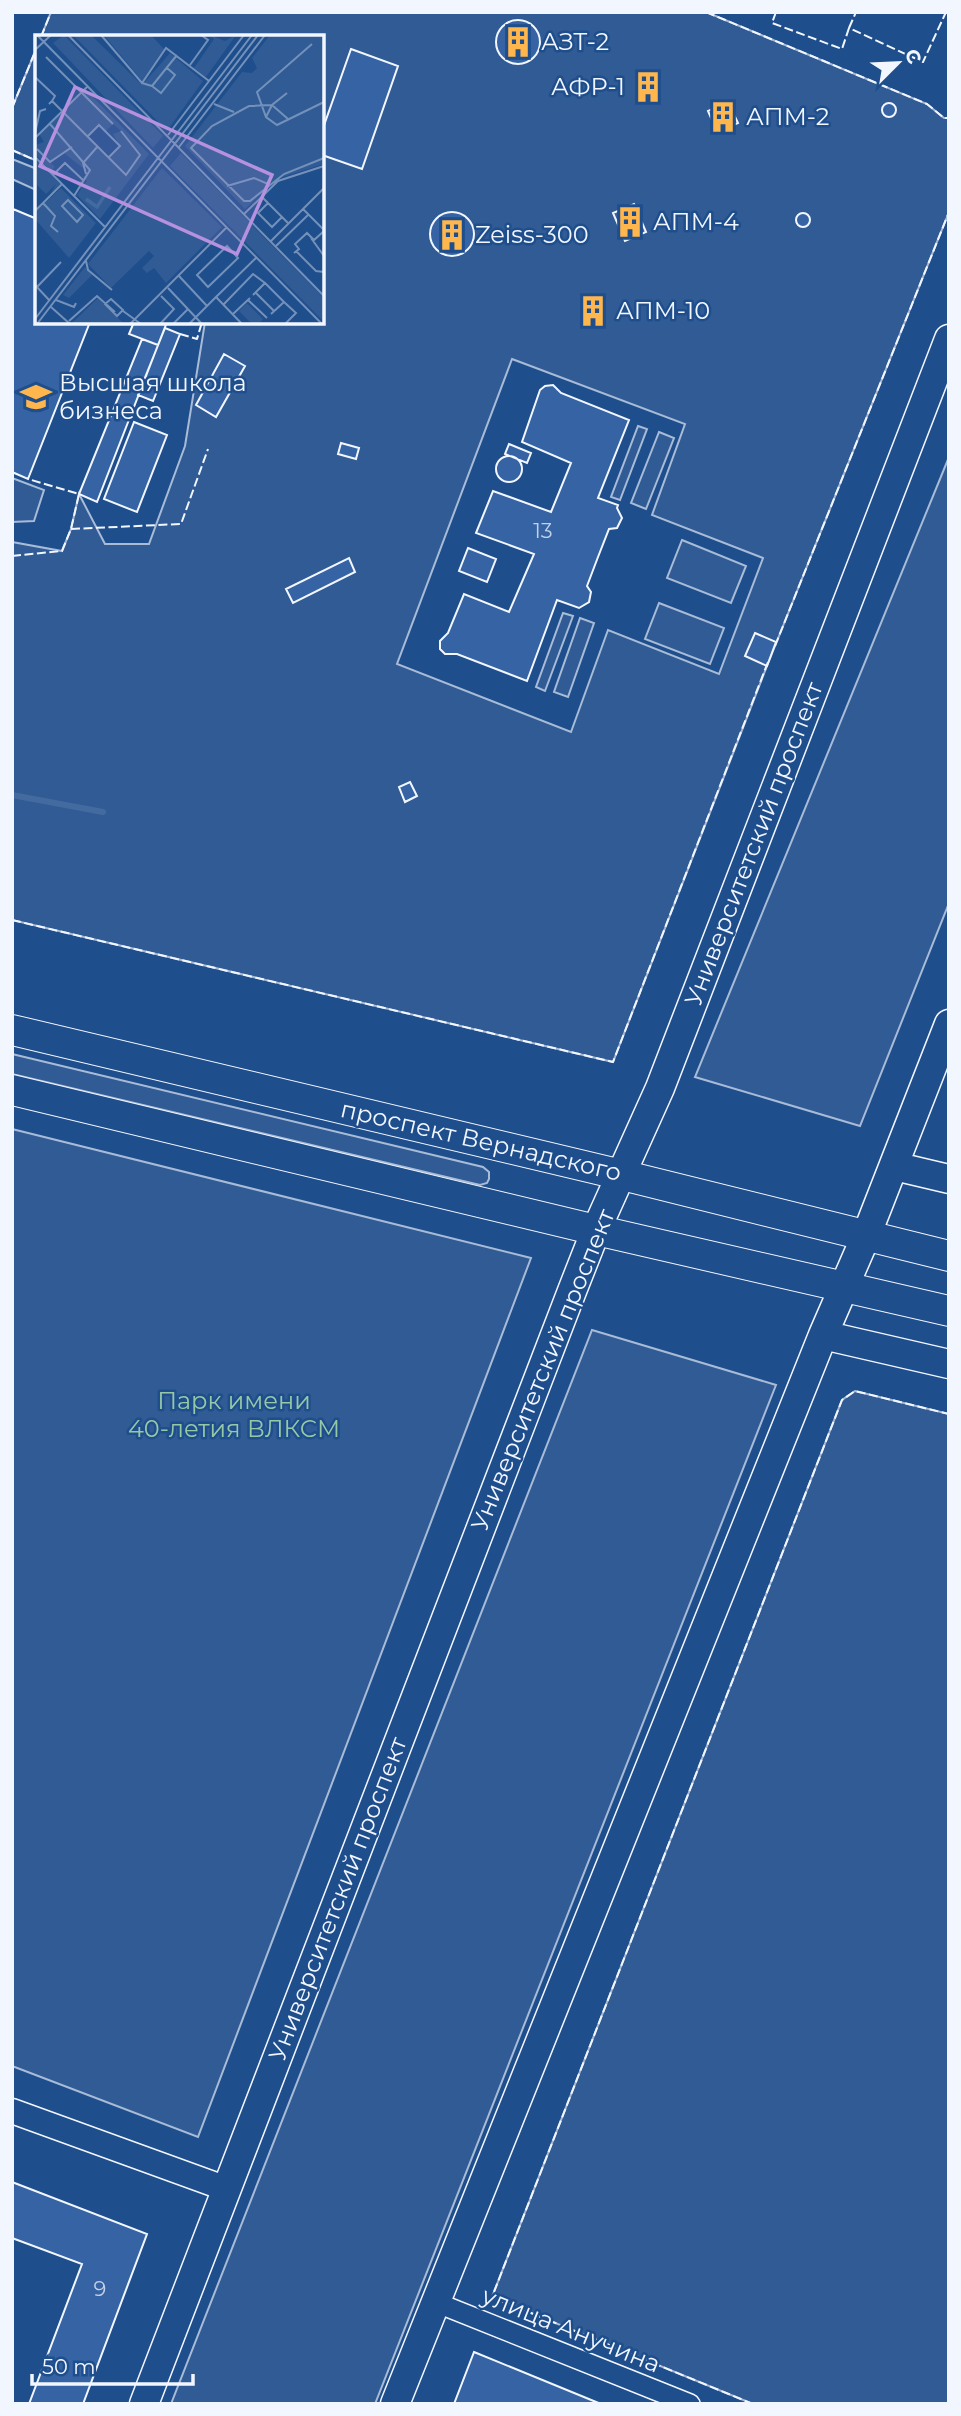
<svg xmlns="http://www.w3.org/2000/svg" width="961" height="2416" font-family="Montserrat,sans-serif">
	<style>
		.built { fill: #305b95; stroke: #a8bbd7; stroke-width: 2; fill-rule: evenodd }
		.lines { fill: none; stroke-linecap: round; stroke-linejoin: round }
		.stream { stroke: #446ba0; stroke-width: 6 }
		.building { fill: #3563a3; stroke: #f2f6ff; stroke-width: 2 }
		.minor-casing { stroke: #f2f6ff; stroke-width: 22 }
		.tertiary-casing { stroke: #f2f6ff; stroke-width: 27 }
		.secondary-casing { stroke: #f2f6ff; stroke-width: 31 }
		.primary-casing { stroke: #f2f6ff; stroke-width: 32 }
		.minor { stroke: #1f4e8c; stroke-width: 19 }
		.tertiary { stroke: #1f4e8c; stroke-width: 24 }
		.secondary { stroke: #1f4e8c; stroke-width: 28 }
		.primary { stroke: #1f4e8c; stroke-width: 30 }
		.fence { stroke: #f2f6ff; stroke-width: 2; stroke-dasharray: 9 3.5; stroke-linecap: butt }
		.labels { text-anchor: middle; stroke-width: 5; stroke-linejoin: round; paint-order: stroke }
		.number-label { font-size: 21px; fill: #c3d1e8 }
		.poi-label { font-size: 24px; fill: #f2f6ff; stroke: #1f4e8c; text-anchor: start }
		.street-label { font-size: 24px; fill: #f2f6ff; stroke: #1f4e8c }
		.park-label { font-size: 24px; fill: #97c8a6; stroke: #1f4e8c }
		.inset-river { fill: none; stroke: #446ba0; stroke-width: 3.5 }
		.inset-road { fill: none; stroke: #7391ba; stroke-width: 2 }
		.view { fill: #b691df; fill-opacity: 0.15; stroke: #b691df; stroke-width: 3.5 }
		.inset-edge { fill: none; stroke: #f2f6ff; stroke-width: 3.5 }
	</style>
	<rect width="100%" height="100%" fill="#1f4e8c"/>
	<path class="built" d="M51 12H706L927 104 944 118H949V212L767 666 613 1062 12 920V542L62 551 71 529 79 494 105 544H149L185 446 205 322H322V37H41ZM512 359 685 424 652 515 763 558 719 674 608 630 571 732 397 664Z
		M37 47V161L12 150V108Z
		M12 159 37 169 36 190 12 179Z
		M638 426 647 429 620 500 611 497Z
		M659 432 674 438 646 509 631 503Z
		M949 457V903L860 1126 695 1077Z
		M12 478 44 490 34 521 12 522Z
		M682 540 746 566 731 603 667 578Z
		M659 603 724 628 710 664 645 639Z
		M563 613 573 616 545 691 536 687Z
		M580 618 594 623 568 697 554 692Z
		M12 1054 483 1167 489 1172V1179L487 1183 480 1185 12 1074Z
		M12 1129 531 1258 198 2137 12 2066Z
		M592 1330 776 1385 375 2404H171Z
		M855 1391 949 1414V2404H753L492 2297 842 1400Z"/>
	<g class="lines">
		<path class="stream" d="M12 795 103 812"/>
	</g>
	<path class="building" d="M496 42a22 22 0 1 1 44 0a22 22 0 1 1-44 0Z
		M351 49 398 66 362 169 322 155V131Z
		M640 87a8 8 0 1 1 16 0a8 8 0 1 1-16 0Z
		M728 102 738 123 717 132 708 111Z
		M882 110a7 7 0 1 1 14 0a7 7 0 1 1-14 0Z
		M634 204 646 232 625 241 613 213Z
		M13 209 37 219V322H90L28 479 12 472Z
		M430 234a22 22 0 1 1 44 0a22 22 0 1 1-44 0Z
		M796 220a7 7 0 1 1 14 0a7 7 0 1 1-14 0Z
		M600 301 604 315 586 320 582 307Z
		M134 322H167L158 345 129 334Z
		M165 328 180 334 153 401 138 395Z
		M142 339 158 345 97 502 79 494Z
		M224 354 245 366 216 417 196 405Z
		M553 385 561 393 629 420 598 498 618 505 617 508 622 518 617 528 609 529 598 557 587 586 591 592 589 602 579 608 557 600 527 681 457 654H445L440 649V641L448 633 464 594 509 612 534 554 476 533 493 491 551 512 571 463 522 442 540 390 545 386Z
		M134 422 167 435 137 512 104 499Z
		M341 443 359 448 356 459 338 454Z
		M509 444 531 453 527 463 505 454Z
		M496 469a13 13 0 1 1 26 0a13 13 0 1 1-26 0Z
		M468 548 496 559 487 582 459 571Z
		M349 558 355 572 293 603 286 589Z
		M755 633 776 642 767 666 745 656Z
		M410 782 417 796 405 802 399 787Z
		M12 2182 147 2234 83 2404H29L82 2264 12 2238Z
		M474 2352 601 2404H454Z"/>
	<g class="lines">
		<defs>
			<path id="minor" d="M435 2302 690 2404"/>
			<path id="tertiary" d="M12 2111 227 2189"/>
			<path id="secondary" d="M894 1166 949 1179
				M823 1335 949 1364
				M144 2404 572 1291 596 1230 660 1088 949 339
				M395 2404 823 1335 866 1236 949 1024"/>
			<path id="primary" d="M12 1030 622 1175 949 1256
				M12 1090 596 1230 949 1311"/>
		</defs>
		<use href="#minor" class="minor-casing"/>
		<use href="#tertiary" class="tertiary-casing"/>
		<use href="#secondary" class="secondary-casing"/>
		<use href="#primary" class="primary-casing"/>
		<use href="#minor" class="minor"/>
		<use href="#tertiary" class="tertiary"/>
		<use href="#secondary" class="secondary"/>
		<use href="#primary" class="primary"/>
		<path class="fence" d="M706 12 927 104 944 118H949
			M776 12 772 23 842 49 849 28 923 62 946 12
			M849 28 856 12
			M41 37 51 12
			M12 108 37 47
			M12 150 37 161
			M180 334 197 339 202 322
			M71 529 181 524 208 449
			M12 556 62 551 71 529 79 494 28 479
			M775 646 949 212
			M12 920 613 1062 768 662
			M753 2404 492 2297 842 1400 855 1391 949 1414"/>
	</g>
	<defs>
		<symbol id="building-bare" viewBox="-9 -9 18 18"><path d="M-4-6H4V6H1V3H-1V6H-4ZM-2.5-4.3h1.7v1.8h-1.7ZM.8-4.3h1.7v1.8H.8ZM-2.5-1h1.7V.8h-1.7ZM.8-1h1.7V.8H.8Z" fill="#ffb74d" stroke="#1f4e8c" stroke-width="2.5" paint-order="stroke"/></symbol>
		<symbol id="university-bare" viewBox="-9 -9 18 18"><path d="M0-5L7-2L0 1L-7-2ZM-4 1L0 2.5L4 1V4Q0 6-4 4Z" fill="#ffb74d" stroke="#1f4e8c" stroke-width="2.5" paint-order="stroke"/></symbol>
	</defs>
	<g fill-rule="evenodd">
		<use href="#building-bare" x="496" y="20" width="44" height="44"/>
		<use href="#building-bare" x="626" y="65" width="44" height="44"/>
		<use href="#building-bare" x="701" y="95" width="44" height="44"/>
		<use href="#building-bare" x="608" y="200" width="44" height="44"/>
		<use href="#building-bare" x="430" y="213" width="44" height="44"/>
		<use href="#building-bare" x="571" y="289" width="44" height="44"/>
		<use href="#university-bare" x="14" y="375" width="44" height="44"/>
	</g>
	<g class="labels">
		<g class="number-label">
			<text x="543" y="538">13</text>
			<text x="100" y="2296">9</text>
		</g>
		<g class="poi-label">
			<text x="541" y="50">АЗТ-2</text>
			<text x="625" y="95" text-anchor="end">АФР-1</text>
			<text x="746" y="125">АПМ-2</text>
			<text x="653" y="230">АПМ-4</text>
			<text x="475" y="243">Zeiss-300</text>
			<text x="616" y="319">АПМ-10</text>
			<text x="59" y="391">Высшая школа<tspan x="59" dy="28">бизнеса</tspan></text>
		</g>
		<g class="street-label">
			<text transform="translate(754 844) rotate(-69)" y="8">Университетский проспект</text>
			<text transform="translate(481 1141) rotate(13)" y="8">проспект Вернадского</text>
			<text transform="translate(543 1370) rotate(-68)" y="8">Университетский проспект</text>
			<text transform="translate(338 1899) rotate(-69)" y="8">Университетский проспект</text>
			<text transform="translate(571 2330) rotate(22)" y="8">улица Анучина</text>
		</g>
		<g class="park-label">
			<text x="234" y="1409">Парк имени<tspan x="234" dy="28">40-летия ВЛКСМ</tspan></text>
		</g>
	</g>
	<g transform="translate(35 35)">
		<rect width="289" height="289" fill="#1f4e8c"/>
		<path d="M29 0 128 101 118 113 18 8ZM38 0H56L107 50 135 18 168 46 132 96ZM69 0H116L129 14 107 46ZM175 0 190 6 201 0 171 42 159 33 179 4ZM235 0H289V129L242 144 210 174 150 111 207 37 217 38 222 33 217 23ZM51 55 114 119 65 184 42 160 46 154 42 149 46 145 48 152 52 146 48 142 54 138 29 118 16 128 20 132 16 136 0 119V110L9 107 4 99ZM78 89 86 96 78 99 85 111 74 122 53 102 64 90 71 96ZM146 118 289 263V287L135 131ZM0 123 25 149 16 158 21 149 11 159 2 150ZM127 133 187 192 131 248 119 233 112 238 107 233 119 221 114 216 76 253 53 229ZM26 153 61 188 34 223 0 184V177ZM50 232 57 240 34 263 28 260ZM63 263 89 289 37 288ZM212 268 228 284 224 289H217L204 276Z" fill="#305b95" fill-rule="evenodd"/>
		<path class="inset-river" d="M51 164 62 172 75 152"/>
		<path class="inset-road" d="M2 0 287 289M33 0 289 261M66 0 107 48 131 13 174 46M277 9 222 57 231 82 242 90 289 67M0 15 16 0M11 22 78 89M155 30 173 5 166 0M0 42 20 61 17 66M107 48 117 51 142 20M117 51 126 58 140 40 132 33M14 69 17 66 91 140 105 120 86 96M179 69 199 77M231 82 237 70 252 58M253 84 237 70 214 71 177 91 156 113 209 166H215L249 139 289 123M15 89 55 135 39 161M0 98 5 76 11 74M133 100 209 0M53 101 64 90 85 111 74 122M0 103 53 51M144 112 230 0M2 114 15 127 37 112M0 122 70 192M51 139 48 128 63 111M18 140 30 128 49 146M192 151 219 143 233 149M227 162 253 188M33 165 48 180 42 187 27 171ZM8 168 20 181 16 191 23 197M233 168 223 178 237 192 247 182M268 174 289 195M0 176 27 149M209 179 243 146 289 131M276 203 289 221M236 206 289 153M192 211 203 223 173 252 162 240ZM240 212 274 179M261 216 281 236 289 237M259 218 264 214 260 209 272 198 279 205 289 196M51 226 53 235 77 255M144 241 172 271 181 262 207 289M0 250 15 266M2 252 26 227M133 253 167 289M220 257 239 276M218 260 230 248 249 267 236 279M181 262 222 222M76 264 88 275 82 281 70 269ZM21 265 39 272 41 268M213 265 232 283M249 267 261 278 250 289M189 269 218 239 230 248M16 272 35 289M88 276 106 289M198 279 215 263M0 284 217 0M34 286 62 261 80 277M2 289 223 0M95 289 192 192M125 289 139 274 126 261M138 289 153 274M154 289 172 271"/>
		<path class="view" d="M40 52 237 140 202 219 5 131Z"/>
		<rect width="289" height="289" class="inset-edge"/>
	</g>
	<rect width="961" height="2416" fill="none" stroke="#f2f6ff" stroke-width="28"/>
	<g transform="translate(898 63) rotate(66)" stroke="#1f4e8c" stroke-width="5" paint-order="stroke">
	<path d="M0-5L12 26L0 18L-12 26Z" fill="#f2f6ff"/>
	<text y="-10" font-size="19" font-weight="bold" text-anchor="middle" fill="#f2f6ff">С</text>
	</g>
	<path d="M32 2374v10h161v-10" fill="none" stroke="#f2f6ff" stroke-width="3.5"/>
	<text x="42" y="2374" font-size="21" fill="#f2f6ff" stroke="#1f4e8c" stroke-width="5" paint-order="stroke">50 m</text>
</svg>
